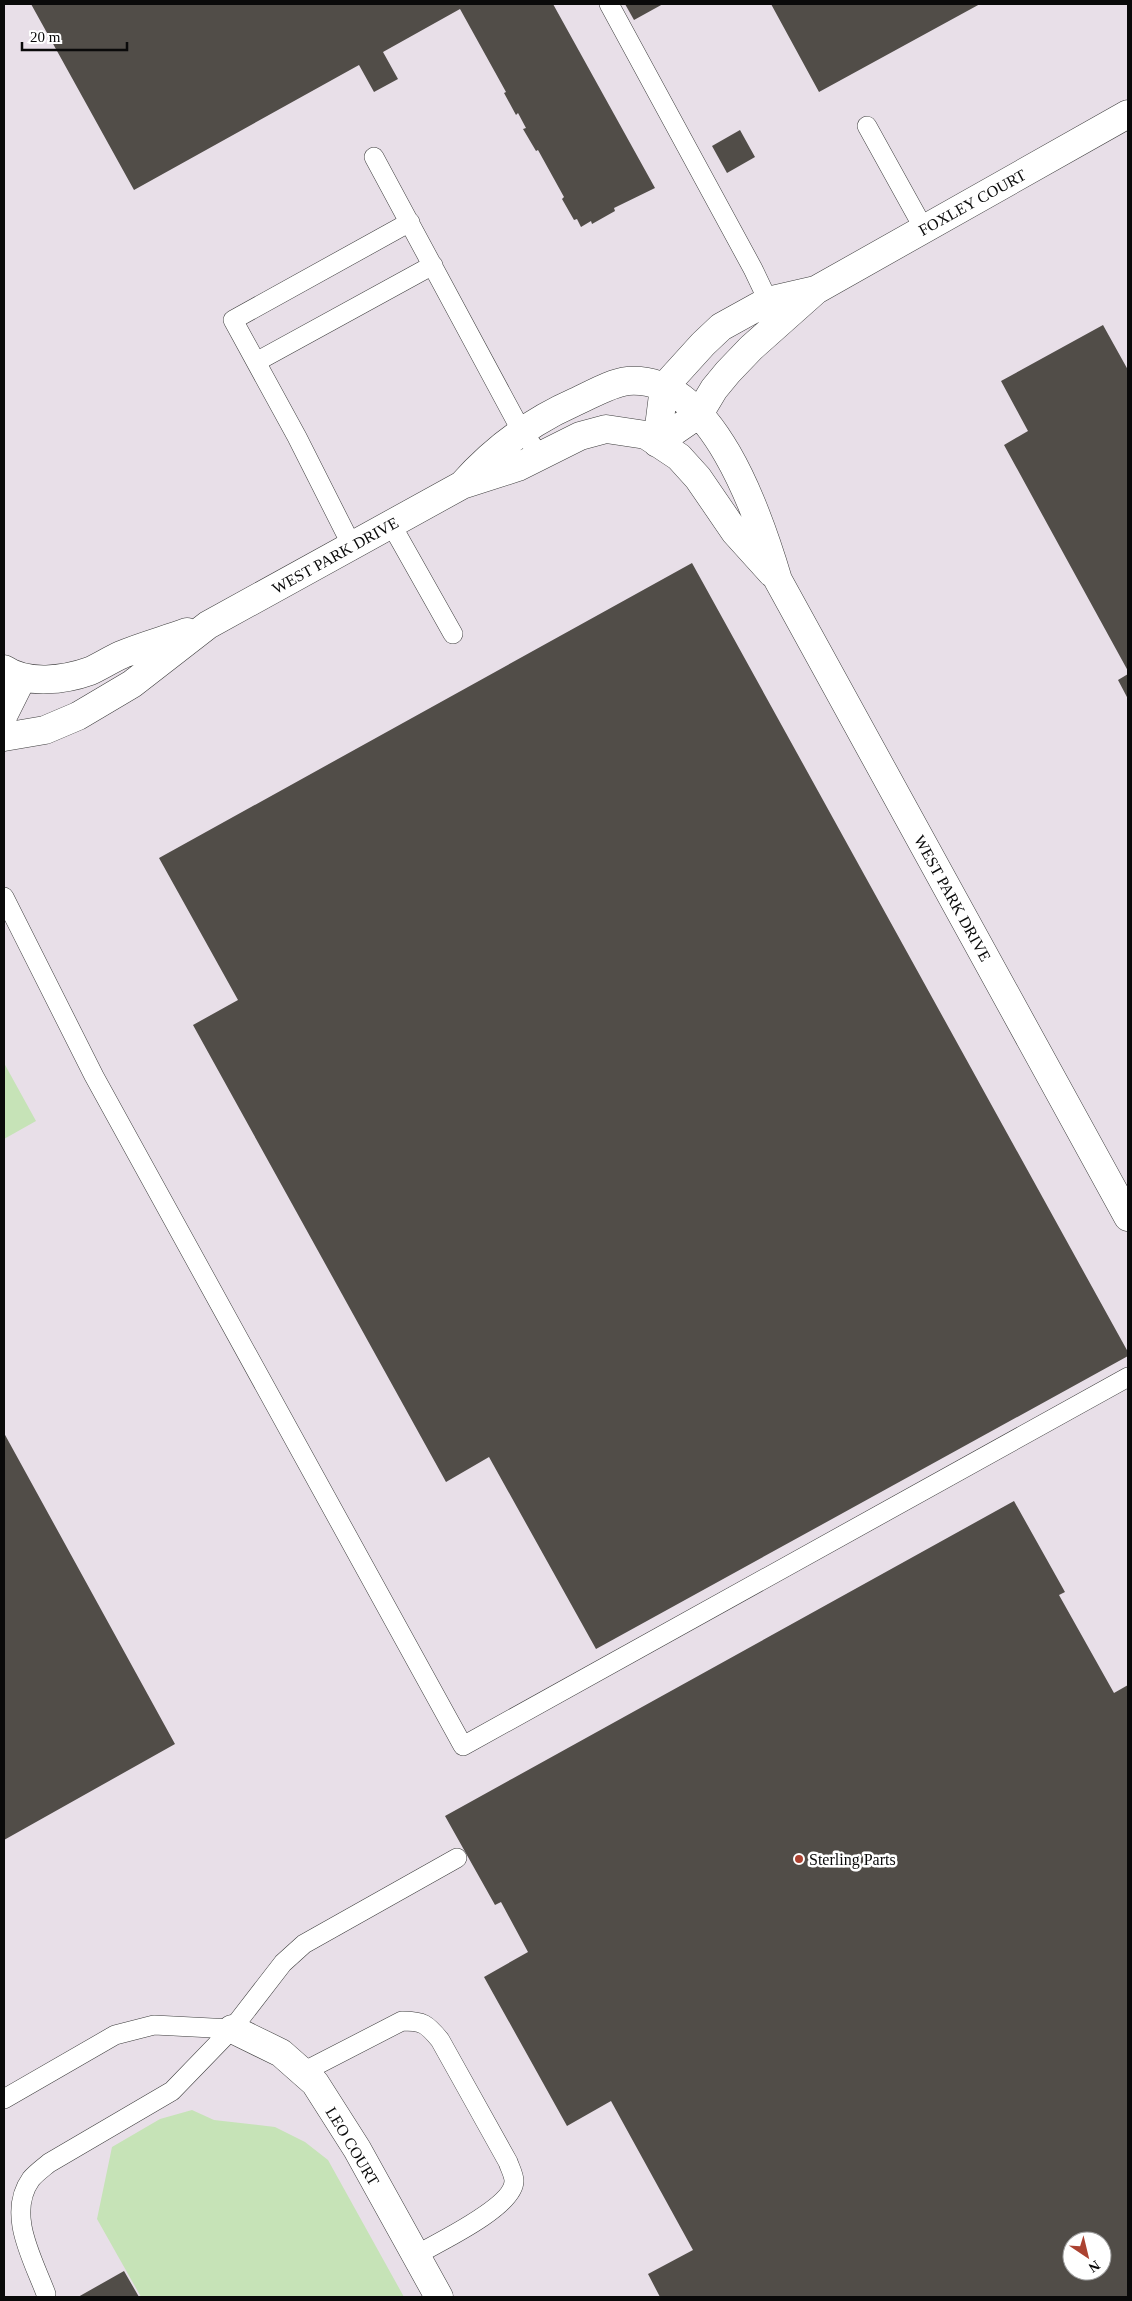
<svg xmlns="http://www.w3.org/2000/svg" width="1132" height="2301" font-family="Georgia,serif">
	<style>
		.industrial { fill: #e8dfe8; fill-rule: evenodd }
		.green { fill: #c6e3b7 }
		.building { fill: #514d48; fill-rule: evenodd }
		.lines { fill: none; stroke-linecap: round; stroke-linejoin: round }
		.service-casing { stroke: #3d3d3d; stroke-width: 20 }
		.minor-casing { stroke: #3d3d3d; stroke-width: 29 }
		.service { stroke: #fff; stroke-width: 19 }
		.minor { stroke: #fff; stroke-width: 28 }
		.poi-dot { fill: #ab4231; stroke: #fff; stroke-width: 2 }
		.labels { text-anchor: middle; stroke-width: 5; stroke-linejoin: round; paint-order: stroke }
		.street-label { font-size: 16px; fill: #0a0a0a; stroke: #fff }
		.poi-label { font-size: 16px; fill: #0a0a0a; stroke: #fff; text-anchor: start }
	</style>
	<rect width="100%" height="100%" fill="#fdfce9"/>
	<path class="industrial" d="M4 4H1128V2297H4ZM1072 2241H1102V2271H1072Z"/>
	<path class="green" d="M4 1063 36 1121 4 1139Z
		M192 2110 214 2120 275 2127 305 2142 328 2160 404 2297H141L97 2219 112 2147 160 2119Z"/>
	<path class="building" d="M31 4H553L655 188 614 208 615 211 592 224 591 221 581 227 577 219 574 220 562 199 564 197 538 150 536 151 523 129 526 128 518 113 516 115 504 93 506 92 460 9 383 52 398 79 374 92 359 65 134 190Z
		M625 4H663L634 20Z
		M771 4H980L819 92Z
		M740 130 755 157 727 173 712 146Z
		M1103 325 1128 370V671L1004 445 1028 431 1001 381Z
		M692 563 1128 1352V1356L596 1649 489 1457 446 1482 193 1025 238 1000 159 858Z
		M1128 674V699L1118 680Z
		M4 1433 175 1744 4 1840Z
		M1014 1501 1065 1592 1059 1595 1114 1693 1128 1685V2297H660L648 2274 693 2250 611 2101 567 2126 484 1977 528 1952 501 1902 495 1905 445 1816ZM1072 2241H1102V2271H1072Z
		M124 2271 139 2297H78Z"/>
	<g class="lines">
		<defs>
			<path id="service" d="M609 4 753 269 773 311
				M867 126 924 229
				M374 157 522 432 540 455
				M256 362 433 265
				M391 524 453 634
				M352 546 297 437 233 320 410 222
				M4 897 94 1076 463 1746 1128 1377
				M303 2072 402 2021C423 2021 427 2024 440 2040L508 2162C510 2168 514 2175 514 2181 514 2207 437 2243 416 2255
				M4 2099 115 2035 154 2025 232 2029
				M46 2294C33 2259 6 2214 31 2179 36 2173 43 2168 49 2163L172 2091 232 2029 283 1963 304 1944 457 1858"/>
			<path id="minor" d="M657 443 664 387 703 344 721 327 768 301 816 290 1128 114
				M657 443 699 414 714 389 728 372 751 348 815 291
				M462 485C493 450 532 421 575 402 591 395 610 383 628 381 712 374 759 516 778 580L1128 1217
				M4 669C27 685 65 680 90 671 101 666 110 660 121 655 142 646 165 640 187 632
				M4 714 22 678
				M4 737 45 730 78 716 132 684 208 625 462 485 518 467 580 436 606 429 646 435 679 457 698 478 735 532 772 573
				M232 2029 281 2053 315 2083 357 2149 439 2297"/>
		</defs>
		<use href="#service" class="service-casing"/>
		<use href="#minor" class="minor-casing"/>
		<use href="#service" class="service"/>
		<use href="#minor" class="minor"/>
	</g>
	<circle class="poi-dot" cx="799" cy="1859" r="5"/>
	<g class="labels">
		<g class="street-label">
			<text transform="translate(972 202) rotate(-29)" y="6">FOXLEY COURT</text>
			<text transform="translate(335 555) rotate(-29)" y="6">WEST PARK DRIVE</text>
			<text transform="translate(953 898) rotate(61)" y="6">WEST PARK DRIVE</text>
			<text transform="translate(353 2146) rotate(59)" y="6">LEO COURT</text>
		</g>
		<g class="poi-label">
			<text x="809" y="1865">Sterling Parts</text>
		</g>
	</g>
	<rect width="1132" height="2301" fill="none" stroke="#0a0a0a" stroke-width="10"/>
	<g transform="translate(1087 2256) rotate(145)"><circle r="24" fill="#ffffff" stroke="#9d9d9d"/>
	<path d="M0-4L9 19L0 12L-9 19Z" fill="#ab4231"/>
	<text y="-8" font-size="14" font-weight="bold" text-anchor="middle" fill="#0a0a0a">N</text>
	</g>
	<path d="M22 42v8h105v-8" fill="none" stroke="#0a0a0a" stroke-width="2.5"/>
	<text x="30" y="42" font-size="15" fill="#0a0a0a" stroke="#ffffff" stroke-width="4" paint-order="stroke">20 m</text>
</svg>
